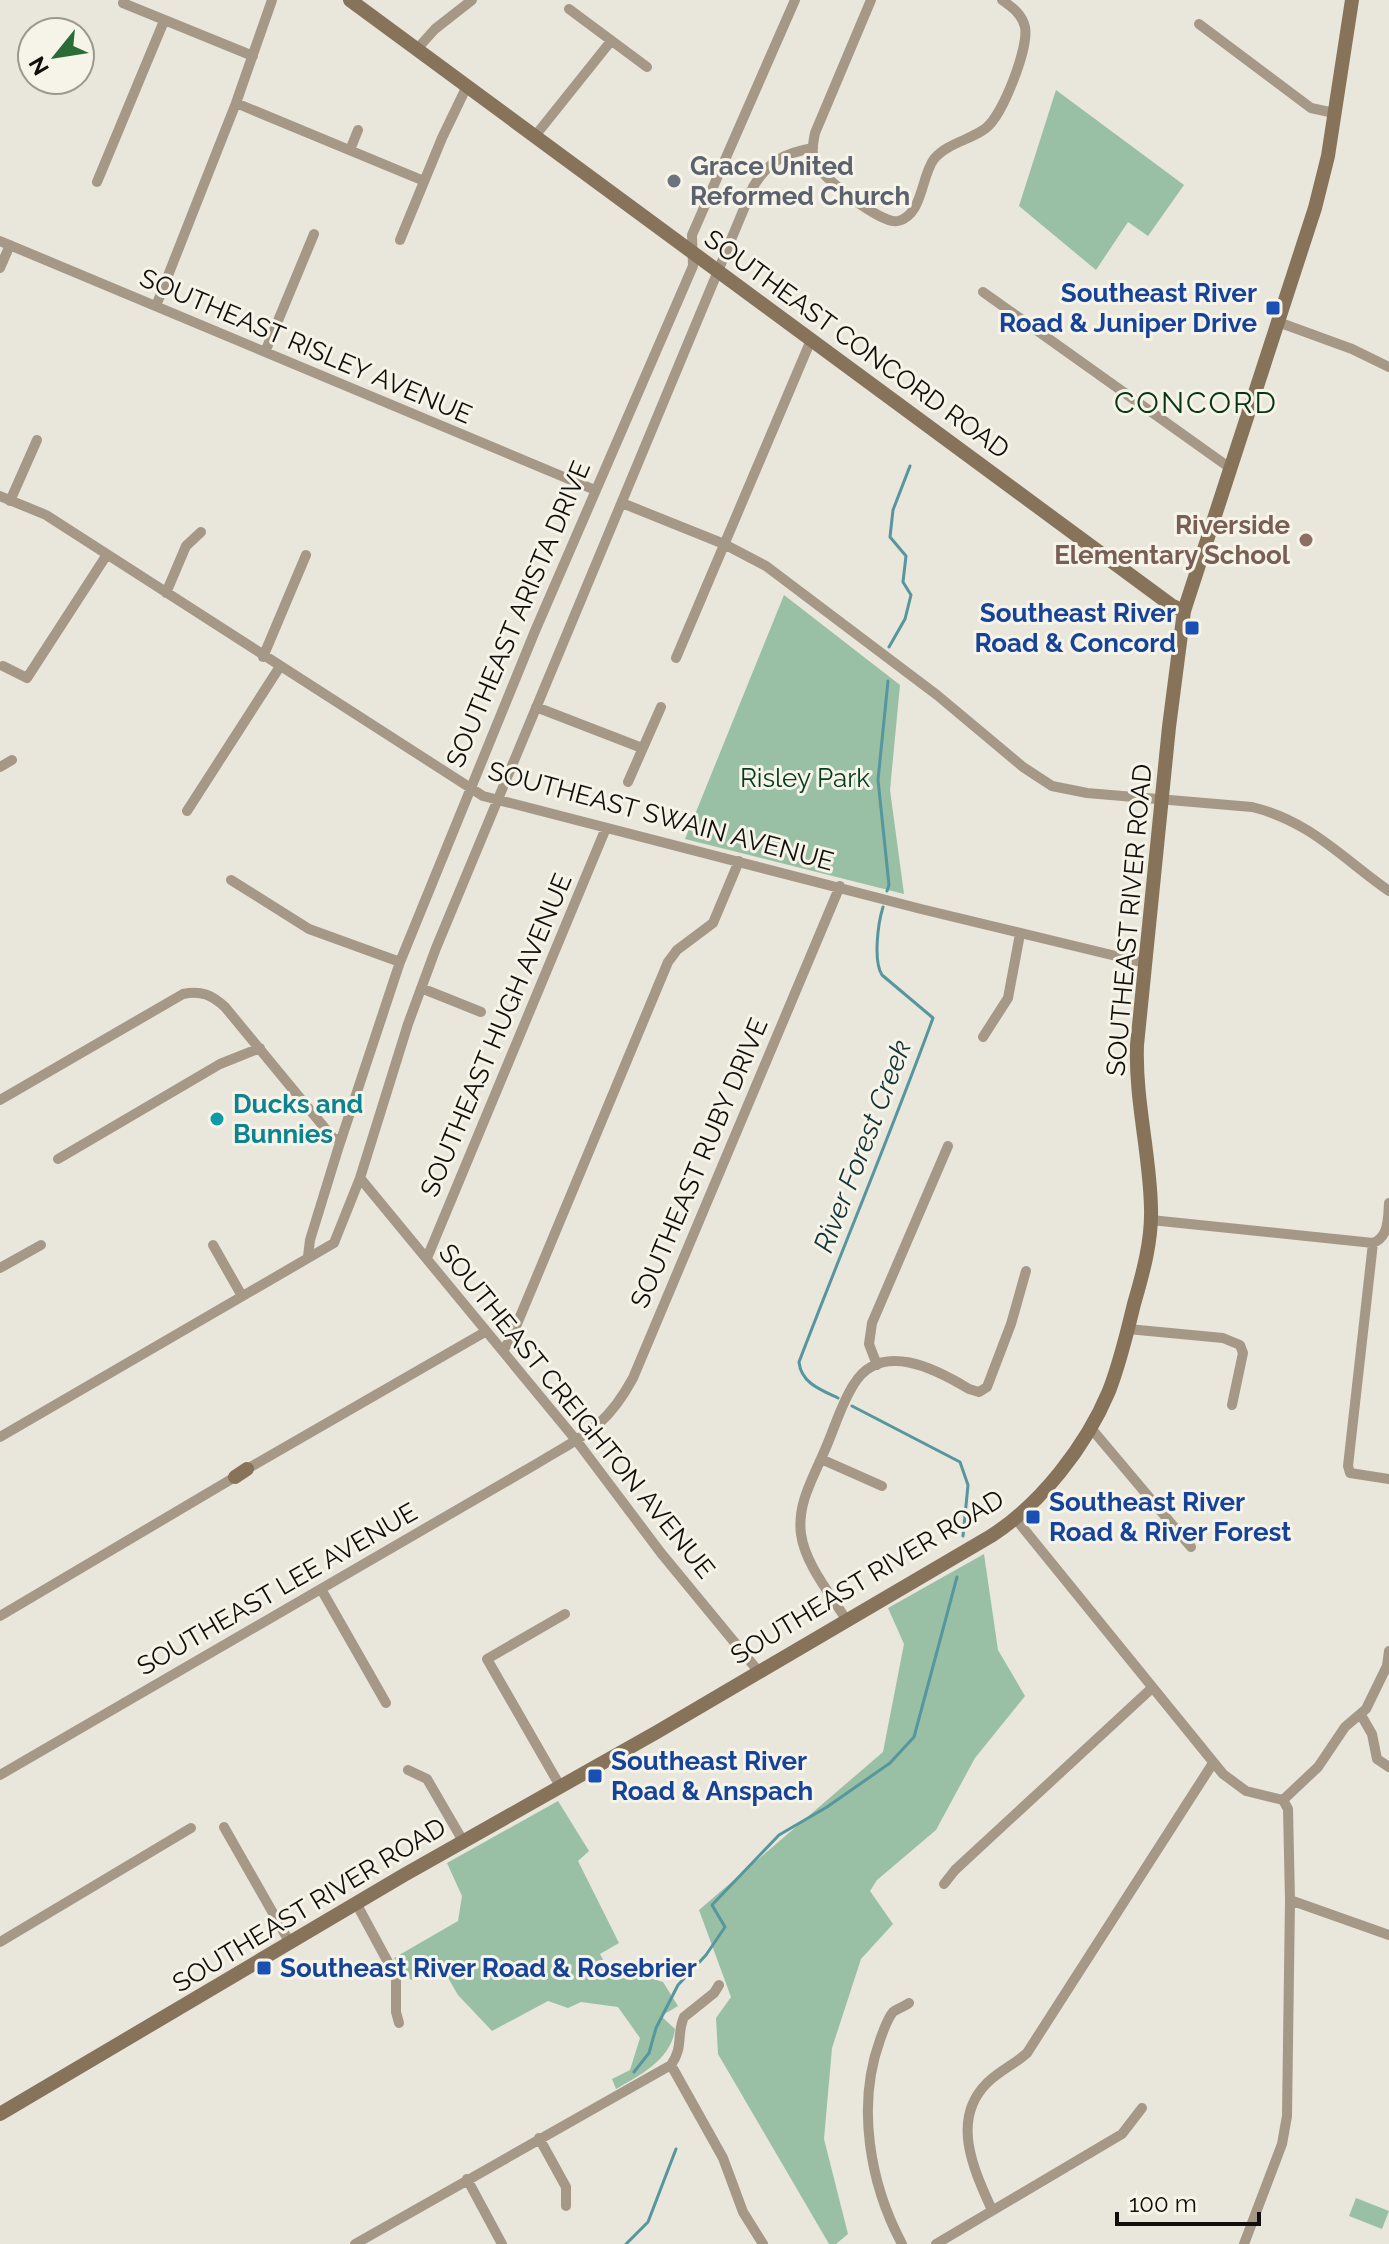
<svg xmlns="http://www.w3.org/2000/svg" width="1389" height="2244" font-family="Raleway,sans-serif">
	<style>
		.green { fill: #99c0a5 }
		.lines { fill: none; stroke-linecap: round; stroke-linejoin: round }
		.stream { stroke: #56969e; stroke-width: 3 }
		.street { stroke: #a69886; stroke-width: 10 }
		.secondary { stroke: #867359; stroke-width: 14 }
		.worship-dot { fill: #6b7280; stroke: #f6f3e8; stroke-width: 3 }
		.transit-dot { fill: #1a4fb4; stroke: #f6f3e8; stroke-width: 3 }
		.education-dot { fill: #8d6e63; stroke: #f6f3e8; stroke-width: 3 }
		.culture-dot { fill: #0f9aa8; stroke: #f6f3e8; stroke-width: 3 }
		.labels { text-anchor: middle; stroke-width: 6; stroke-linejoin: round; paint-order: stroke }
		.worship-label { font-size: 26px; font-weight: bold; fill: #5b616d; stroke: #f6f3e8; text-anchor: start }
		.transit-label { font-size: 26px; font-weight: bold; fill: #164399; stroke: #f6f3e8; text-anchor: start }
		.street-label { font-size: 26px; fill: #100f0c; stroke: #f6f3e8 }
		.education-label { font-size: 26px; font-weight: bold; fill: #785e54; stroke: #f6f3e8; text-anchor: end }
		.park-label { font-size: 26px; fill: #013c1e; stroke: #f6f3e8 }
		.culture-label { font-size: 26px; font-weight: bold; fill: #0d838f; stroke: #f6f3e8; text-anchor: start }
		.water-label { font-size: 28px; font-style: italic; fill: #133438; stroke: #f6f3e8 }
		.quarter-label { font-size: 30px; letter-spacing: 2px; fill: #053611; stroke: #f6f3e8 }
	</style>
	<rect width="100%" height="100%" fill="#e9e6db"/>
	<path class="green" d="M1056 90 1184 185 1148 236 1128 222 1096 270 1019 206Z
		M784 595 900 685 890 790 904 894 685 839Z
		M984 1554 998 1650 1025 1696 975 1758 936 1830 877 1880 870 1891 893 1924 861 1959 832 2048 824 2139 848 2234 836 2244H829L718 2054 716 2018 731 1997 699 1910 883 1752 904 1644 888 1608Z
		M558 1801 589 1851 578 1861 619 1943 600 1954 611 1975 621 1979 634 1973 663 1982 678 2006 661 2016 675 2029C671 2060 640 2075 616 2089L612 2079 630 2070 640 2038 618 2007 581 2002 568 2008 548 2001 492 2031 458 1995 440 1964 411 1980 394 1958 458 1921 462 1896 447 1863Z
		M1356 2198 1389 2211 1382 2229 1349 2216Z"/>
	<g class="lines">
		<path class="stream" d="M889 647 905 619 911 595 903 582 906 556 890 537 893 510 910 466
			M887 891 889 885 878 780 888 681
			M838 1398C821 1390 801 1383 799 1362 843 1247 891 1133 933 1018L882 975C873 961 878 923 883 907
			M852 1406 960 1462 968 1485 963 1536
			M634 2072 649 2053 656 2028 678 1985 706 1955 725 1927 712 1905 779 1835 827 1807 890 1763 914 1737 957 1577
			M626 2244 648 2222 676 2149"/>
		<path class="street" d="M871 0 815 133C813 143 811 153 815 163 822 178 882 225 898 221 923 215 921 176 934 159 947 143 971 140 986 128 1003 115 1029 47 1025 27 1022 14 1012 7 1002 0
			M123 3 253 56
			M569 9 647 67
			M1199 24 1311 108 1334 113
			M417 49 435 29 472 0
			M236 103 424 181
			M535 136 611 41
			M350 150 358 130
			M97 182 164 21
			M400 240 442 138 467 86
			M0 241 595 490
			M0 268 10 245
			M983 292 1230 468
			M156 306 236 103 272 0
			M1278 322 1352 349 1389 367
			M265 352 314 234
			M0 496 46 515 483 796 921 909 1145 963
			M10 501 37 440
			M622 503 724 544 766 566 937 695 1023 767 1052 786 1087 793 1252 807C1310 821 1342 858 1389 891
			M166 593 186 546 201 532
			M263 657 306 555
			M676 658 811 340
			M3 666 27 678 106 556
			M536 707 642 748
			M0 767 12 760
			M628 782 661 707
			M187 811 279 668
			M231 880 309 929 400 962
			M421 988 481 1012
			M983 1037 1008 998 1020 934
			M0 1100 183 994C201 990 212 995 225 1007L333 1138 340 1140
			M58 1159 220 1064 260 1048
			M360 1178 576 1440 661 1553 759 1672
			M1151 1220 1373 1243C1389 1237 1388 1218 1389 1203
			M1373 1243 1348 1466 1350 1473 1389 1479
			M213 1245 242 1296
			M308 1256 310 1240 338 1149 400 962 535 631 693 266 692 235 795 0
			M427 1258 606 828
			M0 1268 41 1245
			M1128 1329 1223 1338 1240 1345 1243 1353 1232 1405
			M503 1351 512 1336 668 962 677 950 713 923 739 861
			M877 1365 869 1344 872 1323 948 1146
			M1090 1427 1191 1547
			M0 1437 334 1243 360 1178 408 1024 436 948 753 187C768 162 784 153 813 148
			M821 1459 882 1486
			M247 1469 485 1332
			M1015 1518 1223 1774 1246 1791 1283 1800 1288 1809 1290 1900 1287 2116 1282 2144 1244 2244
			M321 1589 386 1703
			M0 1616 235 1477
			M847 1621C831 1595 805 1564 801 1534 797 1504 813 1478 824 1452 834 1430 841 1404 854 1384 881 1340 936 1369 969 1389L979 1392 987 1387 1011 1324 1026 1271
			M1361 1715 1372 1734 1377 1759 1389 1767
			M408 1770 427 1779 463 1841
			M0 1775 538 1463C584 1435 606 1428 633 1378L840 886
			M560 1786 487 1659 565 1614
			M1283 1800 1318 1767 1345 1727 1366 1709 1387 1666 1389 1651
			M224 1827 290 1943
			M944 1884 955 1870 1152 1688
			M1290 1900 1389 1935
			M356 1903 396 1977V2012L399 2023
			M0 1942 191 1828
			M671 2065 723 2158 743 2212 763 2244
			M539 2138 566 2187V2206
			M467 2179 502 2244
			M992 2210C974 2170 950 2120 987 2083 999 2071 1015 2064 1027 2053L1213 1763
			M355 2244 671 2065C684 2047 676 2035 684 2017L714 1993 719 1985
			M902 2244C870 2184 856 2106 880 2040 883 2032 887 2019 893 2012 897 2009 905 2006 909 2003
			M936 2244 1122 2134 1142 2108"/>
		<path class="secondary" d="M350 0 1171 605 1184 611
			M235 1477 247 1469
			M0 2114 404 1875 657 1732 991 1536C1041 1504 1086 1446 1109 1391 1120 1363 1127 1333 1134 1304 1143 1273 1152 1241 1151 1208 1150 1154 1135 1100 1137 1045L1169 727 1184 611 1315 208 1328 156 1352 0"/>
	</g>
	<circle class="worship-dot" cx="674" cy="181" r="8"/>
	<g class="transit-dot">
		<rect x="1265" y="300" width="16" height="16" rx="4"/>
		<rect x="1184" y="620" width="16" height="16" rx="4"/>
		<rect x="1025" y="1509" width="16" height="16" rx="4"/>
		<rect x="587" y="1768" width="16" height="16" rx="4"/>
		<rect x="256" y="1960" width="16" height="16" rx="4"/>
	</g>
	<circle class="education-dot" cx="1306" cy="540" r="8"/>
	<circle class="culture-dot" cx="217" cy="1119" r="8"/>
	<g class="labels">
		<g class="worship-label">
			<text x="690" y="175">Grace United<tspan x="690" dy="30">Reformed Church</tspan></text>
		</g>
		<g class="transit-label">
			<text x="1257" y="302" text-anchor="end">Southeast River<tspan x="1257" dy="30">Road &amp; Juniper Drive</tspan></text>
			<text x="1176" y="622" text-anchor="end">Southeast River<tspan x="1176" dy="30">Road &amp; Concord</tspan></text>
			<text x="1049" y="1511">Southeast River<tspan x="1049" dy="30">Road &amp; River Forest</tspan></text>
			<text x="611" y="1770">Southeast River<tspan x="611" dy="30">Road &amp; Anspach</tspan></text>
			<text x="280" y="1977">Southeast River Road &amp; Rosebrier</text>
		</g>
		<g class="street-label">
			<text transform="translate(857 344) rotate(36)" y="9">SOUTHEAST CONCORD ROAD</text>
			<text transform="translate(306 346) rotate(23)" y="9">SOUTHEAST RISLEY AVENUE</text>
			<text transform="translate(518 614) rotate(-67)" y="9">SOUTHEAST ARISTA DRIVE</text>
			<text transform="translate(661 816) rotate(15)" y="9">SOUTHEAST SWAIN AVENUE</text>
			<text transform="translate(1129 920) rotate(-85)" y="9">SOUTHEAST RIVER ROAD</text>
			<text transform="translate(496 1035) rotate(-67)" y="9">SOUTHEAST HUGH AVENUE</text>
			<text transform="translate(699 1163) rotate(-67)" y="9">SOUTHEAST RUBY DRIVE</text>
			<text transform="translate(577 1411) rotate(51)" y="9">SOUTHEAST CREIGHTON AVENUE</text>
			<text transform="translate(867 1577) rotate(-31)" y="9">SOUTHEAST RIVER ROAD</text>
			<text transform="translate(277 1589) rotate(-30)" y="9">SOUTHEAST LEE AVENUE</text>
			<text transform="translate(309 1905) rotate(-31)" y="9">SOUTHEAST RIVER ROAD</text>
		</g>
		<g class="education-label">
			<text x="1290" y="534">Riverside<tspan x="1290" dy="30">Elementary School</tspan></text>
		</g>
		<g class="park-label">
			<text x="805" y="787">Risley Park</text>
		</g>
		<g class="culture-label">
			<text x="233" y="1113">Ducks and<tspan x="233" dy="30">Bunnies</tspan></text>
		</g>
		<g class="water-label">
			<text transform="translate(862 1146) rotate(-69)" y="10">River Forest Creek</text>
		</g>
		<g class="quarter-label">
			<text x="1196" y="413">CONCORD</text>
		</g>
	</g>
	<g transform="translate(56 56) rotate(240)"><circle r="38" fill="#f6f3e8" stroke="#9a9890" stroke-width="2"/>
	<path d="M0-6L14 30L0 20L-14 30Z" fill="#296c36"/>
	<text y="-12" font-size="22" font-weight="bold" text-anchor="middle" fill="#100f0c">N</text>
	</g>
	<path d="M1117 2212v12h142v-12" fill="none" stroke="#100f0c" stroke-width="4"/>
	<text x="1129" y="2212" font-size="24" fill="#100f0c" stroke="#f6f3e8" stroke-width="6" paint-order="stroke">100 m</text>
</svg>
